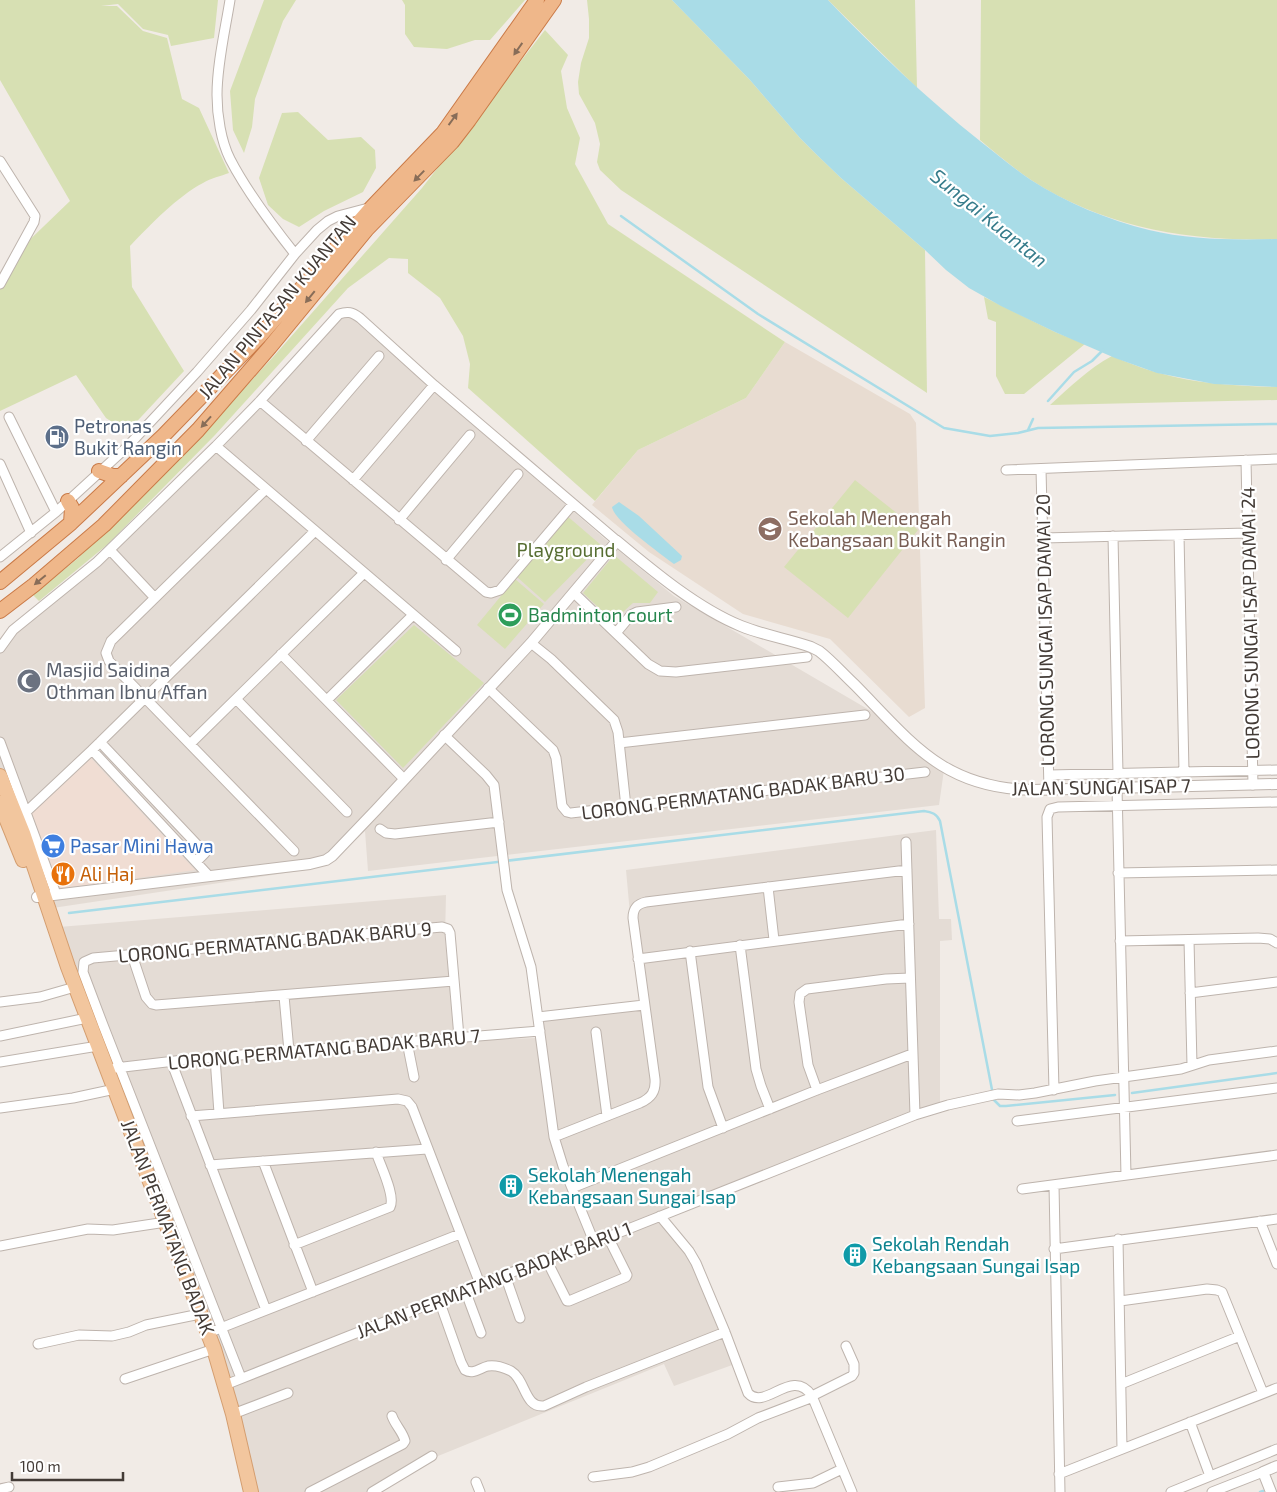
<svg xmlns="http://www.w3.org/2000/svg" width="1277" height="1492" font-family="'Exo 2',sans-serif">
	<style>
		.residential { fill: #e4dcd5 }
		.commercial { fill: #f0ddd3 }
		.education { fill: #e8dcd1 }
		.green { fill: #d7e0b3 }
		.water { fill: #a9dce7 }
		.lines { fill: none; stroke-linecap: round; stroke-linejoin: round }
		.stream { stroke: #a9dce7; stroke-width: 2.5 }
		.minor-casing { stroke: #beb4ad; stroke-width: 11 }
		.tertiary-casing { stroke: #beb4ad; stroke-width: 12 }
		.primary-casing { stroke: #d49e70; stroke-width: 16 }
		.trunk-casing { stroke: #ca7a47; stroke-width: 16 }
		.minor { stroke: #fff; stroke-width: 9 }
		.tertiary { stroke: #fff; stroke-width: 10 }
		.primary { stroke: #f2c69e; stroke-width: 14 }
		.trunk { stroke: #efb78a; stroke-width: 14 }
		.oneway { fill: #886d58 }
		.labels { text-anchor: middle; stroke-width: 4.5; stroke-linejoin: round; paint-order: stroke }
		.street-label { font-size: 19px; fill: #433b36; stroke: #fff }
		.service-label { font-size: 19px; fill: #4e5e75; stroke: #fff; text-anchor: start }
		.education-label { font-size: 19px; fill: #785e54; stroke: #fff; text-anchor: start }
		.park-label { font-size: 19px; fill: #566d31; stroke: #fff }
		.leisure-label { font-size: 19px; fill: #27864d; stroke: #fff; text-anchor: start }
		.worship-label { font-size: 19px; fill: #5b616d; stroke: #fff; text-anchor: start }
		.shop-label { font-size: 19px; fill: #366cbe; stroke: #fff; text-anchor: start }
		.food-label { font-size: 19px; fill: #c56008; stroke: #fff; text-anchor: start }
		.culture-label { font-size: 19px; fill: #0d838f; stroke: #fff; text-anchor: start }
		.water-label { font-size: 20px; font-style: italic; fill: #367c8b; stroke: #fff }
	</style>
	<rect width="100%" height="100%" fill="#f1ebe6"/>
	<path class="residential" d="M340 308 613 546 674 596 883 718 944 770 939 805 368 871 365 831 331 863 312 869 46 909 0 771V642L106 558 210 455 255 399Z
		M936 830 939 919H951L952 940 940 941V1108L660 1220 694 1266 735 1364 674 1386 664 1364 411 1467 369 1492H246L224 1387 59 927 446 895 445 938 455 1041 536 1038 535 1014 642 1003 631 925 626 870Z"/>
	<path class="commercial" d="M89 756 195 870 58 889 30 813Z"/>
	<path class="education" d="M785 342 910 414 916 423 925 708 909 717 830 639 743 614 649 552 592 505 638 450 746 398Z"/>
	<path class="green" d="M0 0H218L214 38 171 46 168 35 143 29 118 4 101 6H117L143 31 167 38 182 99 199 108 229 173C221 176 211 178 203 183 178 196 150 225 130 246L132 287 184 371 127 432 106 418 76 375 0 411V282L17 252 70 201 0 80Z
		M264 0H296L283 21 255 99 252 127 244 153 233 130 230 91Z
		M402 0H525L490 40H475L447 49 414 47 405 34V5Z
		M587 0H672L750 80 800 138 817 155 841 178 925 250 927 393 621 190 600 170 597 162 600 144 595 123 579 94 578 82 581 63 589 38V19Z
		M828 0H915L917 88Z
		M981 0H1277V239C1191 242 1105 228 1031 180 1013 168 997 154 980 140Z
		M545 30 568 55 561 71 567 108 580 138 575 164 608 224 785 342 746 398 638 450 595 501 468 388 470 364 463 336 440 298 408 273V259L389 258 348 288 215 435 108 544 39 601 33 595 77 559 183 454 274 356 422 188Z
		M298 112 328 140 361 137 375 150 376 168 363 192 324 211 299 227 283 219 268 205 259 178 282 113Z
		M984 297 1055 332 1085 344 1024 394H1005L996 376V322L988 319Z
		M1112 356C1127 362 1143 369 1159 373 1197 384 1238 386 1277 387V400L1050 405C1070 387 1088 369 1112 356Z
		M855 480 918 530 848 618 784 567Z
		M566 515 601 545 545 602 517 577Z
		M614 555 658 592 650 603H633L613 621 583 593Z
		M515 579 544 604 505 649 477 625Z
		M414 625 484 683 403 768 336 700Z"/>
	<path class="water" d="M672 0H828C876 50 926 98 980 141 997 154 1013 168 1031 180 1066 203 1109 220 1149 230 1190 240 1235 240 1277 239V387L1214 384 1157 373 1115 358 1055 332 1001 306 969 288 946 270 925 250 841 178 817 155 800 138 750 80Z
		M619 502 639 516 682 556 681 560 674 564C661 554 614 521 612 507Z"/>
	<g class="lines">
		<path class="stream" d="M621 216 758 314 944 428 990 436 1018 433 1038 428 1277 424
			M1048 401 1074 372 1092 361 1103 350
			M1028 430 1033 419
			M69 913 924 811C932 812 937 814 940 821L994 1100 1000 1106H1006L1115 1095
			M1132 1093 1277 1073
			M1260 1492 1263 1491"/>
		<defs>
			<path id="minor" d="M230 0C225 31 217 64 217 95 217 115 221 141 230 159 247 192 272 225 295 254
				M0 161 35 216 34 222 0 284
				M260 401 486 592 491 593 500 590 573 504
				M9 417 56 512
				M306 441 379 356
				M216 446 456 651
				M1246 460 1253 785
				M0 464 31 533
				M1041 469 1049 790
				M1006 470 1277 459
				M353 480 434 385
				M266 489 111 641 106 653 109 661 294 851
				M399 520 470 435
				M1179 535 1184 772
				M1113 536 1118 774
				M1043 538 1248 533
				M110 550 155 598
				M0 557 56 512 127 447 197 372 251 310 295 254 317 230 328 221 338 216 372 207
				M446 560 518 474
				M574 593 648 664 660 671 676 672 807 657
				M616 633 631 615 637 612 676 607
				M531 643 551 659 614 720 618 732 626 807
				M0 648 13 630 97 562 216 446 260 401 339 314C348 311 352 312 360 318L434 385 617 541
				M281 654 404 779
				M488 688 553 750 556 758 562 806 567 812 571 813 925 772
				M236 699 347 812
				M327 700 413 615
				M444 735 486 775 494 785 507 890 531 967 554 1137 563 1166 594 1242
				M0 742 56 894
				M100 742 205 853 196 862
				M619 743 865 715
				M190 744 364 573
				M92 750 209 876
				M1049 775 1277 770
				M1117 788 1126 1175
				M26 812 92 750 315 531
				M380 829 386 833 395 834 499 822
				M906 842 915 1115
				M1118 873 1277 870
				M768 887 774 940
				M1189 940 1192 1065
				M1120 941 1258 938 1270 939 1277 943
				M740 945 756 1069 761 1086 770 1109
				M690 951 708 1087 723 1128
				M132 955 146 997 152 1004 156 1005 454 981
				M638 959 909 924
				M1190 993 1277 982
				M284 996 289 1051
				M0 1002 40 997 75 987
				M538 1017 644 1005
				M596 1032 607 1116
				M0 1036 87 1018
				M407 1042 414 1077
				M215 1058 219 1113
				M171 1061 266 1310
				M0 1062 98 1046
				M115 1068 192 1059 540 1031
				M817 1090 808 1065 799 1002 800 994 807 989 886 979 910 978
				M1054 1090 1047 817 1050 809 1058 807 1277 802
				M0 1108 73 1098 115 1089
				M191 1116 398 1099 407 1101 412 1107 480 1284
				M1017 1121 1277 1088
				M554 1137 640 1103C651 1098 656 1092 655 1079L633 918C633 908 637 904 646 902L907 870
				M263 1161 313 1292
				M210 1165 427 1149
				M1054 1185 1060 1492
				M572 1188 817 1090 912 1054
				M1022 1189 1277 1155
				M660 1216 689 1251 696 1263 725 1332 748 1393C765 1412 792 1366 812 1396L852 1492
				M1260 1221 1277 1264
				M1118 1239 1122 1449
				M294 1245 390 1207C396 1196 380 1165 376 1152
				M0 1246 88 1229 113 1230 166 1222
				M1054 1249 1277 1219
				M546 1259 567 1301H569L626 1277 627 1275 608 1237
				M505 1275 520 1318
				M465 1290 481 1333
				M439 1300 461 1362 465 1370C473 1375 480 1368 488 1366 495 1365 505 1368 511 1371 526 1380 524 1408 544 1406L586 1387 725 1332
				M1120 1301 1207 1289 1217 1290 1222 1292 1263 1393
				M208 1333 460 1234
				M38 1344 79 1335 112 1336 129 1332 146 1325 200 1314
				M241 1378 103 1025 83 972 84 962 93 958 442 927 448 929 450 933 459 1037
				M125 1379 214 1349
				M1121 1384 1240 1336
				M225 1385 480 1284 608 1237 915 1115 948 1105 998 1094 1019 1095 1035 1093 1095 1081 1181 1069 1209 1060 1277 1051
				M812 1396 852 1376 854 1373V1364L846 1346
				M233 1414 288 1393
				M1190 1422 1210 1476
				M1059 1474 1277 1388
				M593 1477 632 1472 649 1467 728 1434 758 1418 813 1397
				M476 1482 480 1492
				M778 1487 813 1483 842 1469
				M0 1489 9 1487
				M310 1492 403 1444 405 1441C403 1432 395 1425 392 1416
				M372 1492 432 1456
				M1171 1492 1277 1449
				M1212 1492 1263 1472"/>
			<path id="tertiary" d="M37 897 310 864 326 860 332 856 376 810 531 643 617 541C653 571 697 608 741 626 763 635 788 639 811 647L819 651C832 661 843 674 855 685 912 743 943 788 1032 790L1277 784
				M1271 1492 1263 1472 1277 1466"/>
			<path id="primary" d="M0 776 23 833 68 967 214 1349 233 1414 251 1492
				M0 803 23 860"/>
			<path id="trunk" d="M99 471 113 476H121
				M68 501 72 508 71 523
				M0 582 71 523 163 436 260 336 372 207 443 133 537 0
				M0 611 34 585 104 525 198 430 270 347 367 229 452 142 469 120 554 0"/>
		</defs>
		<use href="#minor" class="minor-casing"/>
		<use href="#tertiary" class="tertiary-casing"/>
		<use href="#primary" class="primary-casing"/>
		<use href="#trunk" class="trunk-casing"/>
		<use href="#minor" class="minor"/>
		<use href="#tertiary" class="tertiary"/>
		<use href="#primary" class="primary"/>
		<use href="#trunk" class="trunk"/>
	</g>
	<defs><path id="oneway-solid" d="M-6-.8H1V-3.2L6.5 0L1 3.2V.8H-6Z" transform="scale(1.25)"/></defs>
	<g class="oneway">
		<use href="#oneway-solid" transform="translate(518 49) rotate(125)"/>
		<use href="#oneway-solid" transform="translate(453 119) rotate(-54)"/>
		<use href="#oneway-solid" transform="translate(419 176) rotate(134)"/>
		<use href="#oneway-solid" transform="translate(310 297) rotate(129)"/>
		<use href="#oneway-solid" transform="translate(206 422) rotate(132)"/>
		<use href="#oneway-solid" transform="translate(40 580) rotate(140)"/>
	</g>
	<defs>
		<symbol id="fuel-disc" viewBox="-11 -11 22 22"><circle r="9.5" fill="#5c6f8a" stroke="#fff"/><path d="M-5.5-6h7V0h2V4h1.3V-2.5L3-4.5l.8-.8L6-3V5H2.5V1h-1V6h-7ZM-4.2-4.7v3.2H.2V-4.7Z" fill="#fff"/></symbol>
		<symbol id="school-disc" viewBox="-11 -11 22 22"><circle r="9.5" fill="#8d6e63" stroke="#fff"/><path d="M0-5L7-2L0 1L-7-2ZM-4 1L0 2.5L4 1V4Q0 6-4 4Z" fill="#fff"/></symbol>
		<symbol id="stadium-disc" viewBox="-11 -11 22 22"><circle r="9.5" fill="#2e9e5b" stroke="#fff"/><path d="M0-5a6.5 5 0 1 0 0 10a6.5 5 0 1 0 0-10ZM-3.5-1.8h7v3.6h-7Z" fill="#fff"/></symbol>
		<symbol id="mosque-disc" viewBox="-11 -11 22 22"><circle r="9.5" fill="#6b7280" stroke="#fff"/><path d="M3.5-4.9A6 6 0 1 0 3.5 4.9A5 5 0 1 1 3.5-4.9Z" fill="#fff"/></symbol>
		<symbol id="supermarket-disc" viewBox="-11 -11 22 22"><circle r="9.5" fill="#3f7fe0" stroke="#fff"/><path d="M-6-5.5h2.5l.6 2H6L4.5 2H-2.5L-4.4-4H-6ZM-1.5 3.2a1.3 1.3 0 1 0 .1 0ZM3 3.2a1.3 1.3 0 1 0 .1 0Z" fill="#fff"/></symbol>
		<symbol id="restaurant-disc" viewBox="-11 -11 22 22"><circle r="9.5" fill="#e8710a" stroke="#fff"/><path d="M-5-6h1v4h1v-4h1v4h1v-4h1v5L-1.5 .5V6h-2V.5L-5-1ZM5-6V6H3V1.5H1.5Q1.5-4 5-6Z" fill="#fff"/></symbol>
		<symbol id="building-disc" viewBox="-11 -11 22 22"><circle r="9.5" fill="#0f9aa8" stroke="#fff"/><path d="M-4-6H4V6H1V3H-1V6H-4ZM-2.5-4.3h1.7v1.8h-1.7ZM.8-4.3h1.7v1.8H.8ZM-2.5-1h1.7V.8h-1.7ZM.8-1h1.7V.8H.8Z" fill="#fff"/></symbol>
	</defs>
	<g fill-rule="evenodd">
		<use href="#fuel-disc" x="43" y="423" width="28" height="28"/>
		<use href="#school-disc" x="756" y="515" width="28" height="28"/>
		<use href="#stadium-disc" x="496" y="601" width="28" height="28"/>
		<use href="#mosque-disc" x="15" y="667" width="28" height="28"/>
		<use href="#supermarket-disc" x="39" y="832" width="28" height="28"/>
		<use href="#restaurant-disc" x="49" y="860" width="28" height="28"/>
		<use href="#building-disc" x="497" y="1172" width="28" height="28"/>
		<use href="#building-disc" x="841" y="1241" width="28" height="28"/>
	</g>
	<g class="labels">
		<g class="street-label">
			<text transform="translate(277 307) rotate(-50)" y="7">JALAN PINTASAN KUANTAN</text>
			<text transform="translate(1250 623) rotate(-91)" y="7">LORONG SUNGAI ISAP DAMAI 24</text>
			<text transform="translate(1045 630) rotate(-91)" y="7">LORONG SUNGAI ISAP DAMAI 20</text>
			<text transform="translate(1101 787) rotate(-1)" y="7">JALAN SUNGAI ISAP 7</text>
			<text transform="translate(743 793) rotate(-7)" y="7">LORONG PERMATANG BADAK BARU 30</text>
			<text transform="translate(275 942) rotate(-5)" y="7">LORONG PERMATANG BADAK BARU 9</text>
			<text transform="translate(324 1049) rotate(-5)" y="7">LORONG PERMATANG BADAK BARU 7</text>
			<text transform="translate(168 1227) rotate(69)" y="7">JALAN PERMATANG BADAK</text>
			<text transform="translate(494 1280) rotate(-21)" y="7">JALAN PERMATANG BADAK BARU 1</text>
		</g>
		<g class="service-label">
			<text x="74" y="433">Petronas<tspan x="74" dy="22">Bukit Rangin</tspan></text>
		</g>
		<g class="education-label">
			<text x="788" y="525">Sekolah Menengah<tspan x="788" dy="22">Kebangsaan Bukit Rangin</tspan></text>
		</g>
		<g class="park-label">
			<text x="566" y="557">Playground</text>
		</g>
		<g class="leisure-label">
			<text x="528" y="622">Badminton court</text>
		</g>
		<g class="worship-label">
			<text x="46" y="677">Masjid Saidina<tspan x="46" dy="22">Othman Ibnu Affan</tspan></text>
		</g>
		<g class="shop-label">
			<text x="70" y="853">Pasar Mini Hawa</text>
		</g>
		<g class="food-label">
			<text x="80" y="881">Ali Haj</text>
		</g>
		<g class="culture-label">
			<text x="528" y="1182">Sekolah Menengah<tspan x="528" dy="22">Kebangsaan Sungai Isap</tspan></text>
			<text x="872" y="1251">Sekolah Rendah<tspan x="872" dy="22">Kebangsaan Sungai Isap</tspan></text>
		</g>
		<g class="water-label">
			<text transform="translate(989 218) rotate(39)" y="7">Sungai Kuantan</text>
		</g>
	</g>
	<path d="M12 1472v8h111v-8" fill="none" stroke="#433b36" stroke-width="2.5"/>
	<text x="20" y="1472" font-size="15" fill="#433b36" stroke="#ffffff" stroke-width="4" paint-order="stroke">100 m</text>
</svg>
